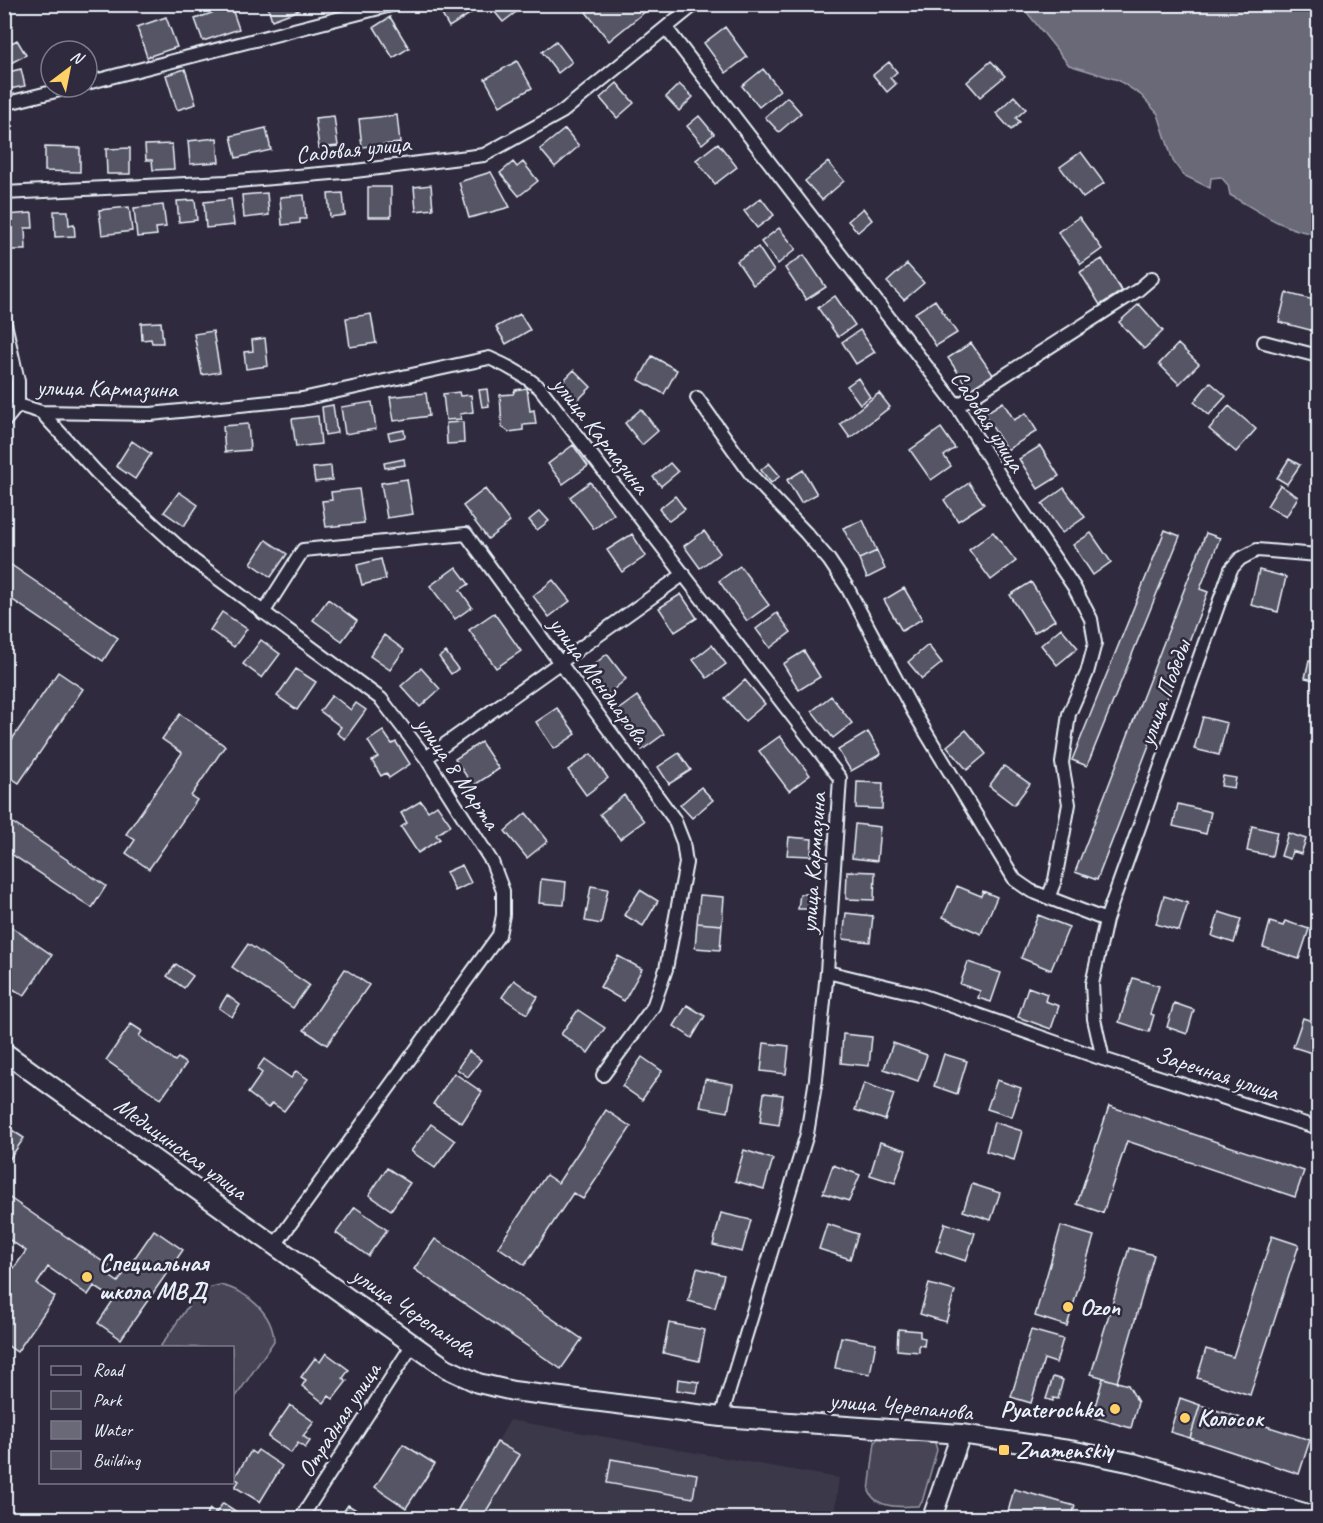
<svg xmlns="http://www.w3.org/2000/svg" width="1323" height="1523" font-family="Caveat,sans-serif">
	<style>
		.built { fill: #3b3749 }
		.green { fill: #464455; stroke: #979aa6; stroke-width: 1.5 }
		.water { fill: #696978; stroke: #9c9fab; stroke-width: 1.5 }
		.building { fill: #575565; stroke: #e8f1f8; stroke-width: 1.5 }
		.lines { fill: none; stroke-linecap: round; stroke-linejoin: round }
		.street-casing { stroke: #e8f1f8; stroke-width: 16 }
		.secondary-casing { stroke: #e8f1f8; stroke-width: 22 }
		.street { stroke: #2f2a3d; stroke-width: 12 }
		.secondary { stroke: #2f2a3d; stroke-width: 18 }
		.poi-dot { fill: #ffd166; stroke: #2f2a3d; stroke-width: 2 }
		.labels { text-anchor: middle; stroke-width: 5; stroke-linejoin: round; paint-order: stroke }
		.street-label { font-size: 24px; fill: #e8f1f8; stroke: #2f2a3d }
		.poi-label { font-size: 24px; font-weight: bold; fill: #e8f1f8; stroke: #2f2a3d; text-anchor: start }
	</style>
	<rect width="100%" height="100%" fill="#2f2a3d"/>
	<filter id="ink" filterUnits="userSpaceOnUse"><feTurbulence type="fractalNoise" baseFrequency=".0167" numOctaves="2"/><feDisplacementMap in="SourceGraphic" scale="12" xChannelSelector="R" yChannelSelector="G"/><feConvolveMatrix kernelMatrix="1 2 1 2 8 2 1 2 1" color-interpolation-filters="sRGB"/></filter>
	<g filter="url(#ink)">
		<path class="built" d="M510 1420 839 1478 834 1518H453Z"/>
		<path class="green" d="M220 1285C246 1290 273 1313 274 1341L233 1401 232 1348 160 1347 199 1290Z
			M881 1434 929 1438 935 1443 937 1450 922 1502 918 1506C902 1507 876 1509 869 1491L875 1442Z"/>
		<path class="water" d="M1021 5H1318V234C1286 232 1257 210 1230 195L1228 185 1221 177 1211 178 1210 188 1183 175 1173 161 1158 114 1141 95 1118 80 1069 65Z"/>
		<path class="building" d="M267 4H297L299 10 272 20Z
			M443 4H469L473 12 449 27 438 8Z
			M523 4 524 6 503 22 489 5Z
			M595 4H643L647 10 609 41 586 12Z
			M231 6 239 29 203 41 195 19Z
			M166 17 177 47 147 57 137 27Z
			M390 17 409 48 393 58 374 27Z
			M725 27 747 57 726 73 704 43Z
			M17 40 26 55 11 63 4 47Z
			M556 41 572 62 558 73 542 52Z
			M517 61 532 88 500 106 485 79Z
			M991 61 1005 76 980 97 967 82Z
			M889 62 897 72 890 78 896 84 887 92 873 75Z
			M21 69 25 86 4 90V73Z
			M185 69 196 104 177 110 166 75Z
			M763 69 780 90 759 107 742 86Z
			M617 83 634 103 617 118 600 98Z
			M679 84 693 97 679 111 666 97Z
			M1014 96 1026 109 1016 118 1020 122 1011 130 996 113Z
			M787 97 801 113 779 132 765 117Z
			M397 115 400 143 362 147 359 119Z
			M334 116 338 146 319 148 315 118Z
			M699 116 714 134 702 144 687 126Z
			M266 128 271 150 236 158 231 136Z
			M565 129 579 146 555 167 540 149Z
			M217 138 219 162 190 164 188 141Z
			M718 143 737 167 715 184 696 160Z
			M172 144 174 169 153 170 152 160H146L145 145Z
			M45 147 80 148V172L45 171Z
			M130 148V174H107L106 149Z
			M1081 152 1104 183 1083 198 1060 167Z
			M513 162 517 167 523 162 538 181 519 196 500 173Z
			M828 162 844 181 822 200 805 181Z
			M491 172 510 207 469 218 459 182Z
			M431 185 433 209 416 211 414 187Z
			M368 187H391V217H368Z
			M267 193 269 215 244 218 242 195Z
			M343 193 345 215 330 217 328 194Z
			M304 195 306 219H300V223L282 225 280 197Z
			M761 198 774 215 757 228 744 211Z
			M231 199 234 225 206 228 204 202Z
			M195 200 197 220 179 222 177 201Z
			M163 205 166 227 156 228 157 235 137 237 134 208Z
			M129 207 132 231 102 235 99 210Z
			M863 208 872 220 858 232 848 221Z
			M54 211H68L69 225 74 224 75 236 55 237Z
			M32 213 33 228H25L26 250H8L6 215Z
			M1079 217 1102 249 1081 264 1058 232Z
			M779 228 796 249 778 264 761 242Z
			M758 247 774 271 753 285 737 261Z
			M804 255 826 287 806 300 785 268Z
			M1102 259 1122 291 1100 305 1080 272Z
			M907 264 924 283 904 300 887 282Z
			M1286 293 1318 301V332L1279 322Z
			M835 296 855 325 838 337 818 308Z
			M935 300 957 333 936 346 915 313Z
			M1139 304 1163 331 1144 349 1119 322Z
			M371 314 376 343 350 347 346 318Z
			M520 314 530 330 506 344 496 327Z
			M161 322 163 343H152L151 339 142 340 141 323Z
			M860 330 875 352 856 364 842 342Z
			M213 331 220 372 202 375 194 334Z
			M265 338 268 366 246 369 244 352 253 351 252 340Z
			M971 343 994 376 971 392 948 358Z
			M1178 344 1199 364 1179 384 1159 364Z
			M652 356 677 370 664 394 639 380Z
			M574 370 591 387 574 404 557 387Z
			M858 378 870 397 860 404 847 386Z
			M1210 382 1226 396 1209 415 1194 402Z
			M527 388 530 411 534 410 536 424 523 425V430L509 432 502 427 500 395 513 394 515 390Z
			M487 389 489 406 482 407 479 390Z
			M459 392 460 396 471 395 473 412 460 414 461 419 446 420 443 394Z
			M426 393 429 416 394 421 390 397Z
			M879 393 890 407 850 438 840 424Z
			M372 402 376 429 345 434 341 407Z
			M1003 402 1014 420 1026 413 1037 431 1007 450 984 414Z
			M333 405 337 433 325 435 322 407Z
			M1229 406 1256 429 1236 452 1209 429Z
			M641 409 658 431 642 445 625 423Z
			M318 416 321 444 296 447 292 419Z
			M463 422 464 443 447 444 446 423Z
			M248 424 250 450 225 452 223 426Z
			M941 428 955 448 944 456 951 466 931 480 910 450Z
			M404 430 405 437 390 440 388 433Z
			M132 441 151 454 135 479 116 466Z
			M573 445 588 466 563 484 548 464Z
			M1040 446 1059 476 1038 489 1019 459Z
			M404 459 405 465 385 468 384 463Z
			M1289 459 1300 465 1287 484 1277 478Z
			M670 463 678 472 661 486 653 477Z
			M769 463 780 476 771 483 761 470Z
			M331 466 332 480 315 482 313 468Z
			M803 470 817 494 801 503 787 480Z
			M407 479 413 514 387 518 381 483Z
			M590 482 614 514 594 529 570 497Z
			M969 483 984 504 958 521 944 500Z
			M1280 485 1298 497 1286 517 1267 506Z
			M1064 488 1085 517 1062 533 1042 504Z
			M359 489 364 523 326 527 322 501 332 500 331 492Z
			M485 489 510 522 488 539 463 506Z
			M179 492 198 505 184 526 164 512Z
			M675 496 685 509 669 521 659 509Z
			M540 511 549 521 537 530 529 520Z
			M863 520 877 551 859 559 843 528Z
			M1165 530 1180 536 1087 766 1072 760Z
			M704 531 720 553 700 568 684 546Z
			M993 532 1016 561 991 580 969 550Z
			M1091 533 1111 562 1093 575 1073 545Z
			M1206 533 1220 538 1200 589 1208 592 1097 880 1075 872Z
			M632 534 646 556 622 572 607 550Z
			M266 540 287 554 271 577 251 563Z
			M877 551 885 569 867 578 859 559Z
			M381 559 386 579 362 585 357 565Z
			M4 560 118 638 103 661 4 594Z
			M740 566 769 605 747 621 719 581Z
			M456 567 469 584 460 590 472 607 455 619 430 586Z
			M1259 570 1286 577 1278 612 1251 605Z
			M553 580 570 601 549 617 533 596Z
			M1031 582 1055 620 1034 633 1010 595Z
			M904 588 922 619 902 631 884 600Z
			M681 594 697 618 675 632 659 608Z
			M328 599 357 621 342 641 313 620Z
			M222 612 247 629 234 647 210 630Z
			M494 613 521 651 496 668 469 630Z
			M777 613 791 632 770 648 756 629Z
			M1061 628 1078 648 1057 665 1041 645Z
			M384 635 404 650 390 670 370 656Z
			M261 640 280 654 262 678 243 664Z
			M712 645 726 664 707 678 693 660Z
			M928 645 942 663 922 679 908 662Z
			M804 651 820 677 799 690 783 664Z
			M446 652 458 669 451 674 439 657Z
			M607 654 626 679 607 695 587 670Z
			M1309 660 1318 662V681L1305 678Z
			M421 668 440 689 420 707 401 686Z
			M296 669 316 682 297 710 277 696Z
			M58 672 83 689 19 783 4 773V751Z
			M745 680 765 704 745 721 725 698Z
			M332 695 351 710 356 703 366 710 345 739 337 733 341 727 320 711Z
			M637 696 664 734 642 750 614 713Z
			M831 696 852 723 833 738 812 711Z
			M557 708 576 734 554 749 536 722Z
			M180 714 225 746 191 796 197 800 149 869 126 853 135 840 126 834 182 753 162 739Z
			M1203 717 1227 723 1219 755 1194 749Z
			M966 730 986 754 967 770 947 746Z
			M383 731 392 744 396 742 410 764 389 778 386 773 381 776 372 761 378 757 368 741Z
			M868 732 881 754 851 771 838 750Z
			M780 736 810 775 789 791 759 751Z
			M481 742 499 769 473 786 455 759Z
			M679 753 691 770 669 784 658 767Z
			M591 754 608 778 586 795 568 770Z
			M1004 766 1030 784 1014 805 989 786Z
			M1223 776 1236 778 1234 788 1221 786Z
			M857 782 883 783 882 809 856 808Z
			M701 787 713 800 692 818 680 805Z
			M624 795 644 821 620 839 600 814Z
			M421 801 428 811 437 805 451 825 436 835 440 839 418 853 401 827 407 823 401 813Z
			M1178 804 1211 812 1206 834 1173 826Z
			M526 813 548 841 527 858 505 831Z
			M4 817 106 886 92 908 4 849Z
			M855 824 880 827 877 861 852 858Z
			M1252 826 1277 832 1272 856 1247 851Z
			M1288 833 1306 839 1301 854 1292 851 1290 859 1281 856Z
			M789 837 812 839 811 856 787 855Z
			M462 865 471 883 455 891 446 872Z
			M847 871 875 872 874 900 846 899Z
			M541 879 566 882 564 905 539 903Z
			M591 886 608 889 601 924 585 921Z
			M957 886 981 896 983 891 997 897 981 934 943 917Z
			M640 890 658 901 643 926 624 915Z
			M800 894H814L813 909H798Z
			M700 895 724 897 722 925 697 923Z
			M1164 896 1188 903 1179 931 1156 924Z
			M1219 912 1241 919 1234 943 1212 936Z
			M846 913 873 916 870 942 843 939Z
			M1038 915 1069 927 1051 970 1021 958Z
			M1285 921 1309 929 1299 959 1263 947 1270 922 1283 926Z
			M4 922 52 955 24 996 4 983Z
			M697 923 722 925 720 950 695 948Z
			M248 944 309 985 293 1008 232 967Z
			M618 956 642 969 624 1001 600 987Z
			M968 962 1001 973 991 1002 978 998 980 991 960 984Z
			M176 964 193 976 184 988 167 976Z
			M345 969 369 985 327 1045 304 1030Z
			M1133 978 1159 986 1150 1014 1154 1015 1149 1032 1119 1022Z
			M514 980 538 997 527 1014 502 997Z
			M1028 987 1047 994 1045 1001 1059 1006 1051 1029 1018 1017Z
			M227 995 240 1005 232 1017 219 1008Z
			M1174 1003 1194 1010 1187 1034 1167 1027Z
			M687 1005 705 1016 692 1038 674 1026Z
			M578 1010 605 1028 588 1053 561 1034Z
			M1303 1018 1318 1023V1055L1293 1047Z
			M131 1024 142 1031 139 1036 175 1061 178 1058 186 1064 161 1099 106 1060Z
			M843 1034 872 1037 869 1066 841 1063Z
			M764 1043 789 1046 786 1074 761 1071Z
			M893 1043 927 1055 918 1081 884 1069Z
			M469 1051 481 1060 468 1077 457 1069Z
			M944 1054 967 1061 957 1094 934 1086Z
			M642 1057 662 1071 642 1100 622 1086Z
			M264 1059 291 1078 296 1071 308 1079 284 1111 272 1103 268 1108 248 1093 262 1073 257 1069Z
			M454 1073 482 1092 462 1123 433 1104Z
			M705 1079 733 1084 728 1112 700 1107Z
			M997 1080 1021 1088 1012 1117 987 1109Z
			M864 1083 894 1094 885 1120 855 1110Z
			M764 1093 783 1095 779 1125 760 1122Z
			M1109 1106 1304 1171 1295 1197 1127 1141 1103 1213 1077 1204Z
			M606 1110 631 1127 583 1199 573 1193 525 1265 498 1247 546 1175 558 1183Z
			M994 1122 1022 1131 1014 1160 986 1151Z
			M431 1124 455 1141 435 1168 411 1151Z
			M4 1125 24 1138 4 1167Z
			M880 1142 906 1150 895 1183 870 1175Z
			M744 1150 773 1159 764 1189 735 1181Z
			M833 1165 860 1175 849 1201 823 1193Z
			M387 1168 410 1183 391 1210 369 1195Z
			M972 1184 1000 1193 991 1220 963 1211Z
			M4 1194 109 1266 105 1273 118 1282 154 1230 183 1250 121 1339 98 1323 114 1299 94 1286 88 1295 48 1267 37 1284 55 1297 17 1352 4 1343V1261L14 1268 26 1251 4 1236Z
			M355 1207 387 1230 368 1256 336 1233Z
			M721 1213 751 1220 742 1252 713 1245Z
			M945 1223 975 1233 966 1261 936 1251Z
			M827 1224 858 1234 850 1259 819 1249Z
			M1061 1226 1094 1236 1067 1326 1035 1316Z
			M1272 1236 1299 1245 1250 1395 1197 1378 1206 1349 1233 1357Z
			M435 1239 582 1339 561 1369 414 1269Z
			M1129 1248 1154 1255 1117 1382 1091 1374Z
			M697 1268 724 1275 715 1308 688 1301Z
			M929 1284 955 1291 946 1322 920 1314Z
			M669 1323 705 1330 699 1361 663 1353Z
			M898 1329 920 1331V1337L925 1338 924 1346 919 1345V1352L897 1350Z
			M1031 1330 1063 1339 1056 1363 1044 1359 1031 1403 1011 1397Z
			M841 1337 876 1343 870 1374 835 1368Z
			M326 1353 349 1370 343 1378 347 1381 333 1399 329 1396 324 1403 302 1386 306 1380 301 1377 315 1358 320 1362Z
			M1053 1377 1063 1380 1058 1399 1053 1398V1401L1046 1399Z
			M1103 1378 1128 1385 1138 1402 1131 1428 1092 1417Z
			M678 1379 699 1382 697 1393 677 1390Z
			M1180 1398 1200 1405 1190 1438 1170 1432Z
			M290 1405 314 1422 303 1436 310 1441 305 1448 298 1443 291 1453 268 1437Z
			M1200 1405 1310 1440 1299 1474 1190 1438Z
			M497 1442 520 1455 482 1518H453Z
			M403 1444 435 1464 406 1508 375 1487Z
			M258 1450 282 1466 260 1502 235 1487 239 1481 234 1478 251 1451 255 1454Z
			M611 1459 697 1474 693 1498 607 1483Z
			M1014 1489 1075 1506 1071 1518H1015L1007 1516Z
			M223 1503 246 1518H204L210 1509 216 1513Z
			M348 1505 363 1514 365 1510 374 1516 373 1518H339Z"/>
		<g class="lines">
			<defs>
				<path id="street" d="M666 28 957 406 1010 492 1074 587 1091 619 1095 643 1087 673 1069 714 1062 763 1069 804 1055 880 1049 896
					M87 83 395 4
					M4 104 72 87
					M4 193 226 182 355 171 484 155 562 112 695 4
					M4 319 18 381V405L4 422
					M1264 342 1318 356
					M697 398 753 477 806 533 829 560 847 587 913 711 1015 880 1031 891 1106 920
					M18 405 41 412 151 414 200 409 302 399 489 358C508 366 524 375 540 388L840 778 827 972 816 1079 807 1134 721 1417
					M957 406 1138 290 1152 278
					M41 412 97 473 193 560 381 699 426 758 492 862 503 891V915L499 935 275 1245
					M263 613 303 550 466 534 674 819 683 842 686 863 666 969 653 1007 603 1075
					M426 758 684 574
					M827 972 918 994 1103 1059 1318 1128
					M1103 1059 1094 1019 1092 984 1106 920 1231 569 1240 559 1257 550 1318 555
					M301 1518 413 1344"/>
				<path id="secondary" d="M4 1052 446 1368 478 1383 513 1391 721 1417 961 1434 1075 1451 1133 1463 1318 1517
					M932 1518 961 1434"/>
			</defs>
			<use href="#street" class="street-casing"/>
			<use href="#secondary" class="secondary-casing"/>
			<use href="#street" class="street"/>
			<use href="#secondary" class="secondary"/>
		</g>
	</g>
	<g class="poi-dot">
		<circle cx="87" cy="1277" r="6"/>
		<circle cx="1068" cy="1307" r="6"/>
		<circle cx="1115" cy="1409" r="6"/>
		<circle cx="1185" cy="1418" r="6"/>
		<rect x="998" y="1444" width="12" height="12" rx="3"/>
	</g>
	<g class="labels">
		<g class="street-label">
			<text transform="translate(353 149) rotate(-6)" y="8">Садовая улица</text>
			<text transform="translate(107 388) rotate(1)" y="8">улица Кармазина</text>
			<text transform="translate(988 421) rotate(57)" y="8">Садовая улица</text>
			<text transform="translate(601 435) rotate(52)" y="8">улица Кармазина</text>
			<text transform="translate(599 680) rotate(54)" y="8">улица Мендиарова</text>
			<text transform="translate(1164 693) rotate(-70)" y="8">улица Победы</text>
			<text transform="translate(458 773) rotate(56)" y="8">улица 8 Марта</text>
			<text transform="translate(813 863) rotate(-86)" y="8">улица Кармазина</text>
			<text transform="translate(1217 1073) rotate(18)" y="8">Заречная улица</text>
			<text transform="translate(181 1148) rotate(36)" y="8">Медицинская улица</text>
			<text transform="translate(414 1312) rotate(34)" y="8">улица Черепанова</text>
			<text transform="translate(901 1406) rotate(5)" y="8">улица Черепанова</text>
			<text transform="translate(339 1420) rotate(-57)" y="8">Отрадная улица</text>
		</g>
		<g class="poi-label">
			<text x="99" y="1271">Специальная<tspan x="99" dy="28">школа МВД</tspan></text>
			<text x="1080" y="1315">Ozon</text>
			<text x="1103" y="1417" text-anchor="end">Pyaterochka</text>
			<text x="1197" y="1426">Колосок</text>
			<text x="1016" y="1458">Znamenskiy</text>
		</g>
	</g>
	<rect width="1323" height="1523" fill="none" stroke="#2f2a3d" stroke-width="24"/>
	<rect x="12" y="12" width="1299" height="1499" fill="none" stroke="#e8f1f8" stroke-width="2" filter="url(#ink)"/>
	<rect x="39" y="1346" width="195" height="138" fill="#2f2a3d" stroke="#797a88" stroke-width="1.5"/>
	<rect x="51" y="1366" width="30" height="9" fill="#2f2a3d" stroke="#797a88" stroke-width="1.5"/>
	<text x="93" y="1376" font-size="18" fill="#e8f1f8">Road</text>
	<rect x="51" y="1391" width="30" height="18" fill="#464455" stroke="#797a88" stroke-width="1.5"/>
	<text x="93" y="1406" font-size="18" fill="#e8f1f8">Park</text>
	<rect x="51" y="1421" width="30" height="18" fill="#696978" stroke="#797a88" stroke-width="1.5"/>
	<text x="93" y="1436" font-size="18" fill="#e8f1f8">Water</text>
	<rect x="51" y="1451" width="30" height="18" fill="#575565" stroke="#797a88" stroke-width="1.5"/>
	<text x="93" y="1466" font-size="18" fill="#e8f1f8">Building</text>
	<g transform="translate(69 69) rotate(32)"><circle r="28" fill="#2f2a3d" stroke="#797a88" stroke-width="1.5"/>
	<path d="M0-4.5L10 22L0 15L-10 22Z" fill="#ffd166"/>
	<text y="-9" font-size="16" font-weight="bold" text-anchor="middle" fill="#e8f1f8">N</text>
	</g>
</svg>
